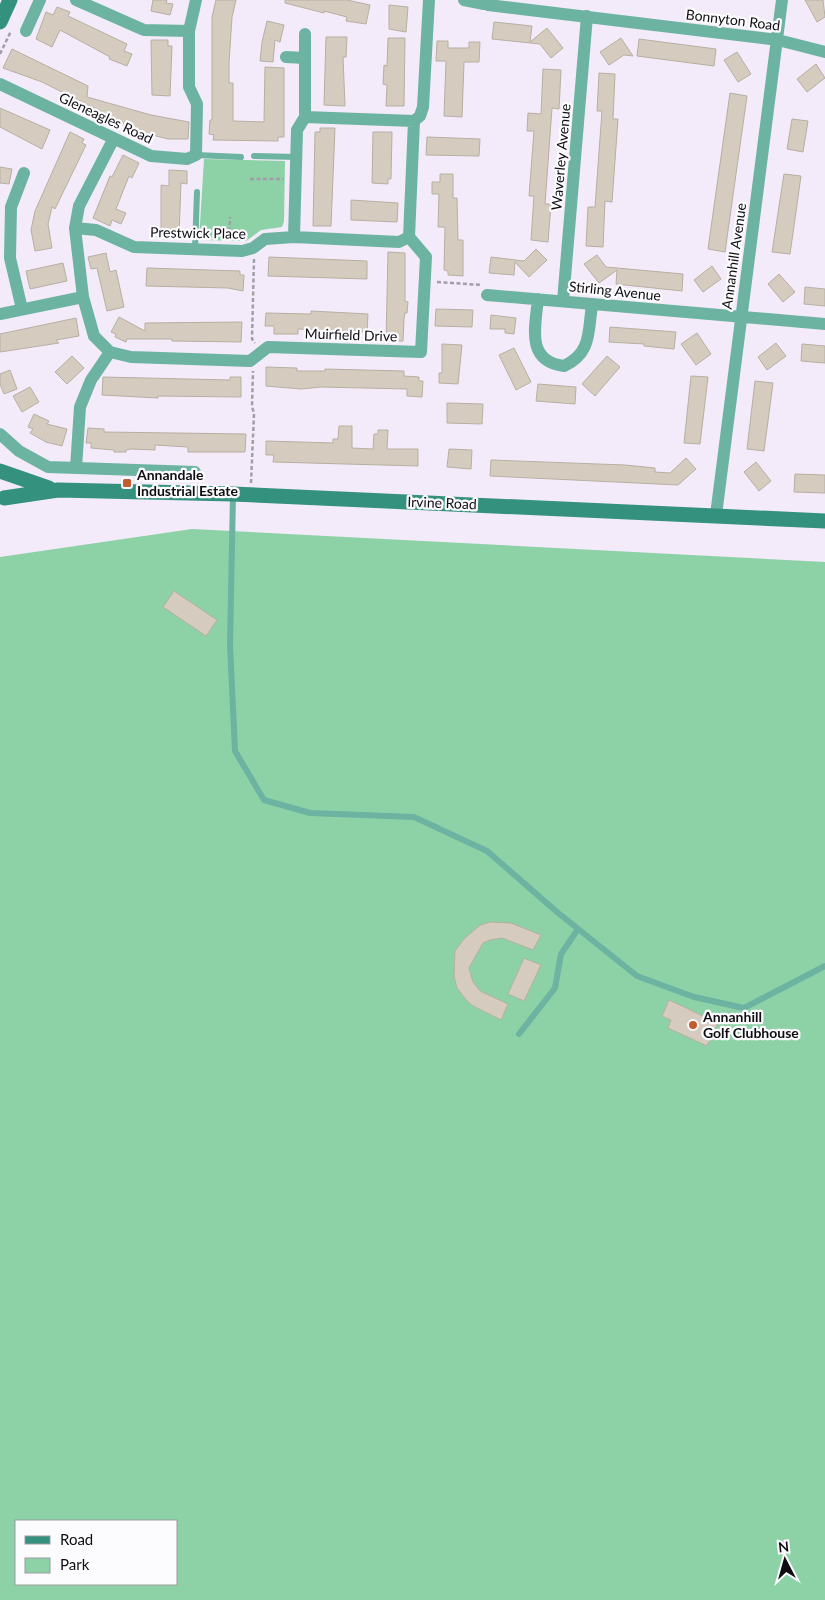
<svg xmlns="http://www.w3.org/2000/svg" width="825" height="1600" font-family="Lato,sans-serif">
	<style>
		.green { fill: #8dd1a7; fill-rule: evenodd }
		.building { fill: #d5ccbf; stroke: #b7afa2 }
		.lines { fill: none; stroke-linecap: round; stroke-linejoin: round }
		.path { stroke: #a39da8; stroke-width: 2.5; stroke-dasharray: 4 2.5; stroke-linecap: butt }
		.lane { stroke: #6cb3a2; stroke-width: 6 }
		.street { stroke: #6cb3a2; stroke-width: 12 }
		.secondary { stroke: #33917d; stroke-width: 15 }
		.poi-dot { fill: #c35d2d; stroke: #fcfbfe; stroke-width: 2 }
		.labels { text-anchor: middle; stroke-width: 4.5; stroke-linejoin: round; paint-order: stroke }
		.street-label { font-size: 14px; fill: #0f0d11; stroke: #fcfbfe }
		.poi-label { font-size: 14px; font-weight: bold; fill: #0f0d11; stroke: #fcfbfe; text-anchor: start }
	</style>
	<rect width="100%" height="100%" fill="#f3ebf9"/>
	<path class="green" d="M204 159 285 161 284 221 282 227 261 230 246 241 199 240Z
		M192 529 825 562V1600H0V557ZM16 1521H176V1584H16Z"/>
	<path class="building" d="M153 0H167L166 3 173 4 170 15 151 11Z
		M216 0H236L232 17 229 63V83H233V121L264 122 265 67 284 68V137H278V141L213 140 214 135 209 134 210 120H212V17Z
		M285 0H347L370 5 366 24 346 21 347 17 324 11V13L285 3Z
		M805 0H823L825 17 817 22Z
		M389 5 408 7 406 32 389 29Z
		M57 7 70 12 68 16 127 44 124 51 132 54 127 66 109 59 110 57 60 30 52 47 36 39 46 12 53 15Z
		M267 21 284 25 280 42 275 40 273 62 260 61 262 42Z
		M494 22 532 26 530 42 547 28 563 48 551 58 540 44 492 39Z
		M326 37H347L346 57H343L345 106 324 105Z
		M388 38H405L404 106H386L387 85 383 84 384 65 387 66Z
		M621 38 633 56 624 55 609 65 600 52Z
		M639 39 716 49 714 66 637 56Z
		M151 40H168V46H172L170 96 152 95Z
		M437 41H448V48H469V42H480L479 62H464L462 117 444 116 446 61H436Z
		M12 49 88 86 87 97 151 115 189 122 188 139H168L133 130 123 126 124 123 42 82 3 68Z
		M737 52 751 74 738 82 724 60Z
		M816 64 825 78 807 92 797 79Z
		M543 69 561 70 559 109 552 108 545 204H551L548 242 531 240 534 196H529L534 131H527L528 113 541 114Z
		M599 73 615 74 613 119H618L612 202 605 201 603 247 586 246 588 207H595L602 111H597Z
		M730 93 747 96 725 252 708 249Z
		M0 108 50 130 42 149 0 127Z
		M792 119 808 121 803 152 787 149Z
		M320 128H335L331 226H313L315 132H320Z
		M70 132 84 139 82 143 86 145 55 209 52 207 48 224 52 248 35 251 31 230 35 211Z
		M373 132H392L391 179H388V184L372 183Z
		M427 137 480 139 479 156 426 155Z
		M123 155 139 163 132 178 129 176 116 209 126 213 121 224 112 220 110 226 93 218 110 176 112 177Z
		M0 167 12 169 9 184 0 183Z
		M169 170 187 171V184L181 183 179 235H161V185L169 186Z
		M440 174H453V198H457L458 240H463V276L448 275V271L444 270 445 227H438L439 194H432V182H440Z
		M784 174 801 176 790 254 772 252Z
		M351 200 398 203 397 222 351 220Z
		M536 249 547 260 529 277 515 262 514 275 489 273 491 257 524 261Z
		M388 252 405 253V301L408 302 407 313H405L404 319 403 341H386Z
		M106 253 110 272 116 270 124 307 107 311 97 268 91 269 88 257Z
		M597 255 606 267 683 274 682 291 616 284 617 270 599 283 584 264Z
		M269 257 367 261V279L268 276Z
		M63 263 67 281 30 289 26 271Z
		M712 266 721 279 703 292 694 280Z
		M147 268 240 271V275H244L243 291 228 288 146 286Z
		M779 274 795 292 783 302 768 284Z
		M805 287 825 289V306L804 304Z
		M436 309 473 310 472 327 435 326Z
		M311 311 368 314 367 332 298 329V334H274V326H265L266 313 311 314Z
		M491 315 516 318 514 334 505 333V329H490Z
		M119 317 145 331V323L242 322 241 342 172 341V339H127L126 342 115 337 116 334 111 332Z
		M76 318 79 336 56 340 59 343 0 352V334Z
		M610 327 676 332 674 349 644 346V344L609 342Z
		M697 333 711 354 696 365 681 344Z
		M776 343 786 356 767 370 758 357Z
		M442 344 462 345 458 384 439 383V373H442Z
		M802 344 825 346V363L801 361Z
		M514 348 531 382 516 390 499 355Z
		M72 356 84 368 67 384 55 372Z
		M607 356 620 367 595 396 582 384Z
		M266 367 297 368V371H325V369L404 371V376L419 377V381H423L422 397 407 396V389L321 387 301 389 266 386Z
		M10 370 17 389 4 394 0 384V374Z
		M691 376 708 377 700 444 684 443Z
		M103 377 230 380V377H241V397L158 396V398L102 395Z
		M755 381 773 383 764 451 747 449Z
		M538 384 576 387 575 404 536 401Z
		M30 387 39 402 22 412 13 396Z
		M447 403 483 404 482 424 447 423Z
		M34 414 49 421 47 424 67 429 62 446 46 442 30 433 33 429 28 427Z
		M339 426H352V448L373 449 374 434H378V430H388L387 449H418V466L273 462 274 455H266V441L333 443V439H338Z
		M88 428 104 429V432L246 434 245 452H188V447L155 445V450L131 449 126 450V452H114V450L91 448V443H86Z
		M449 449 472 450 471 469 447 467Z
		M686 458 696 469 678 485 490 476 491 460 625 465 655 468V472L670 473Z
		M756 462 771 481 759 491 744 472Z
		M795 474 825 475V493L794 492Z
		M174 591 217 620 206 636 163 607Z
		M491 922 511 923 541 935 533 950 502 938 490 940 483 943 469 968 473 982 480 991 508 1004 501 1020 473 1006 466 1000 457 988 454 976 455 951 464 939 480 925Z
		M524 958 541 965 524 1001 508 994Z
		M669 1000 718 1023 707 1046 668 1028 671 1020 662 1016Z"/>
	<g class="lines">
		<path class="path" d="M0 54 11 31
			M250 179H284
			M229 238 230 217
			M254 259 252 339 255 343
			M437 282 482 285
			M251 483 254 414 252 406 253 371"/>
		<path class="lane" d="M196 155 241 157
			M254 156 297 157
			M195 249 197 192
			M233 495 230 645 235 751 264 800 310 813 414 817 487 851 557 912 637 976 694 997 744 1008 825 966
			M519 1034 555 988 561 954 578 929"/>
		<path class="street" d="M76 0 144 30 189 31
			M464 0 484 4
			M488 5 778 40 825 52
			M26 31 40 0
			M286 57 304 58
			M0 84 151 156 187 159 196 155 197 104 189 87V31L196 0
			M305 117V34
			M113 140 79 206 75 228 83 297 94 336 110 352 131 357 250 361 268 347 421 352 426 257 409 237 414 121
			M75 228 96 230 134 247 242 251 253 248 265 239 294 237 399 242 409 237
			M294 237 297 130 305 117 414 121 420 116 423 107 429 0
			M487 295 825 324
			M538 299C535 328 526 361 564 366 592 353 588 331 592 305
			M563 301 587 16
			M22 309 10 258 11 207 24 173
			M0 314 83 297
			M0 434 19 451 48 467 195 472
			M76 468 80 407 91 380 110 352
			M716 515 782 0"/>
		<path class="secondary" d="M0 22 10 0
			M0 471 49 488
			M4 498 58 490 233 494 825 521"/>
	</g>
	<g class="poi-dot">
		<rect x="122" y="478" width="10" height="10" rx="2.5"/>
		<circle cx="693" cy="1025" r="5"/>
	</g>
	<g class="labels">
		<g class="street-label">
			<text transform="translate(733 20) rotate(7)" y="5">Bonnyton Road</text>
			<text transform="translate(106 118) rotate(25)" y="5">Gleneagles Road</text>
			<text transform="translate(561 157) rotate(-85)" y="5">Waverley Avenue</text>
			<text transform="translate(198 233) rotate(1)" y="5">Prestwick Place</text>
			<text transform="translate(734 256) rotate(-82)" y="5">Annanhill Avenue</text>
			<text transform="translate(615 291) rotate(6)" y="5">Stirling Avenue</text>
			<text transform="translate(351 335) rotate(2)" y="5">Muirfield Drive</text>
			<text transform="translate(442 503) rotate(2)" y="5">Irvine Road</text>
		</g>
		<g class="poi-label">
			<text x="137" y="480">Annandale<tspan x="137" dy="16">Industrial Estate</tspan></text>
			<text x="703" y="1022">Annanhill<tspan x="703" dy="16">Golf Clubhouse</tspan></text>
		</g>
	</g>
	<rect x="15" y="1520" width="162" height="65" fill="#fcfbfe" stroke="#9d9c9f"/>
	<rect x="25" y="1536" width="25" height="8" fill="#33917d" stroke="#9d9c9f"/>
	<text x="60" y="1545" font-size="15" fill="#0f0d11">Road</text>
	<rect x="25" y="1558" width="25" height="15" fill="#8dd1a7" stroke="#9d9c9f"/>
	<text x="60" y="1570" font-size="15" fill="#0f0d11">Park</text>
	<g transform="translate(785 1560) rotate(354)" stroke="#fcfbfe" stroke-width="4" paint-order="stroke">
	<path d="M0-4L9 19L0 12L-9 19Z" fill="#0f0d11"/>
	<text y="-8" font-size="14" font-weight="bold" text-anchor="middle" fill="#0f0d11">N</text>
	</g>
</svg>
